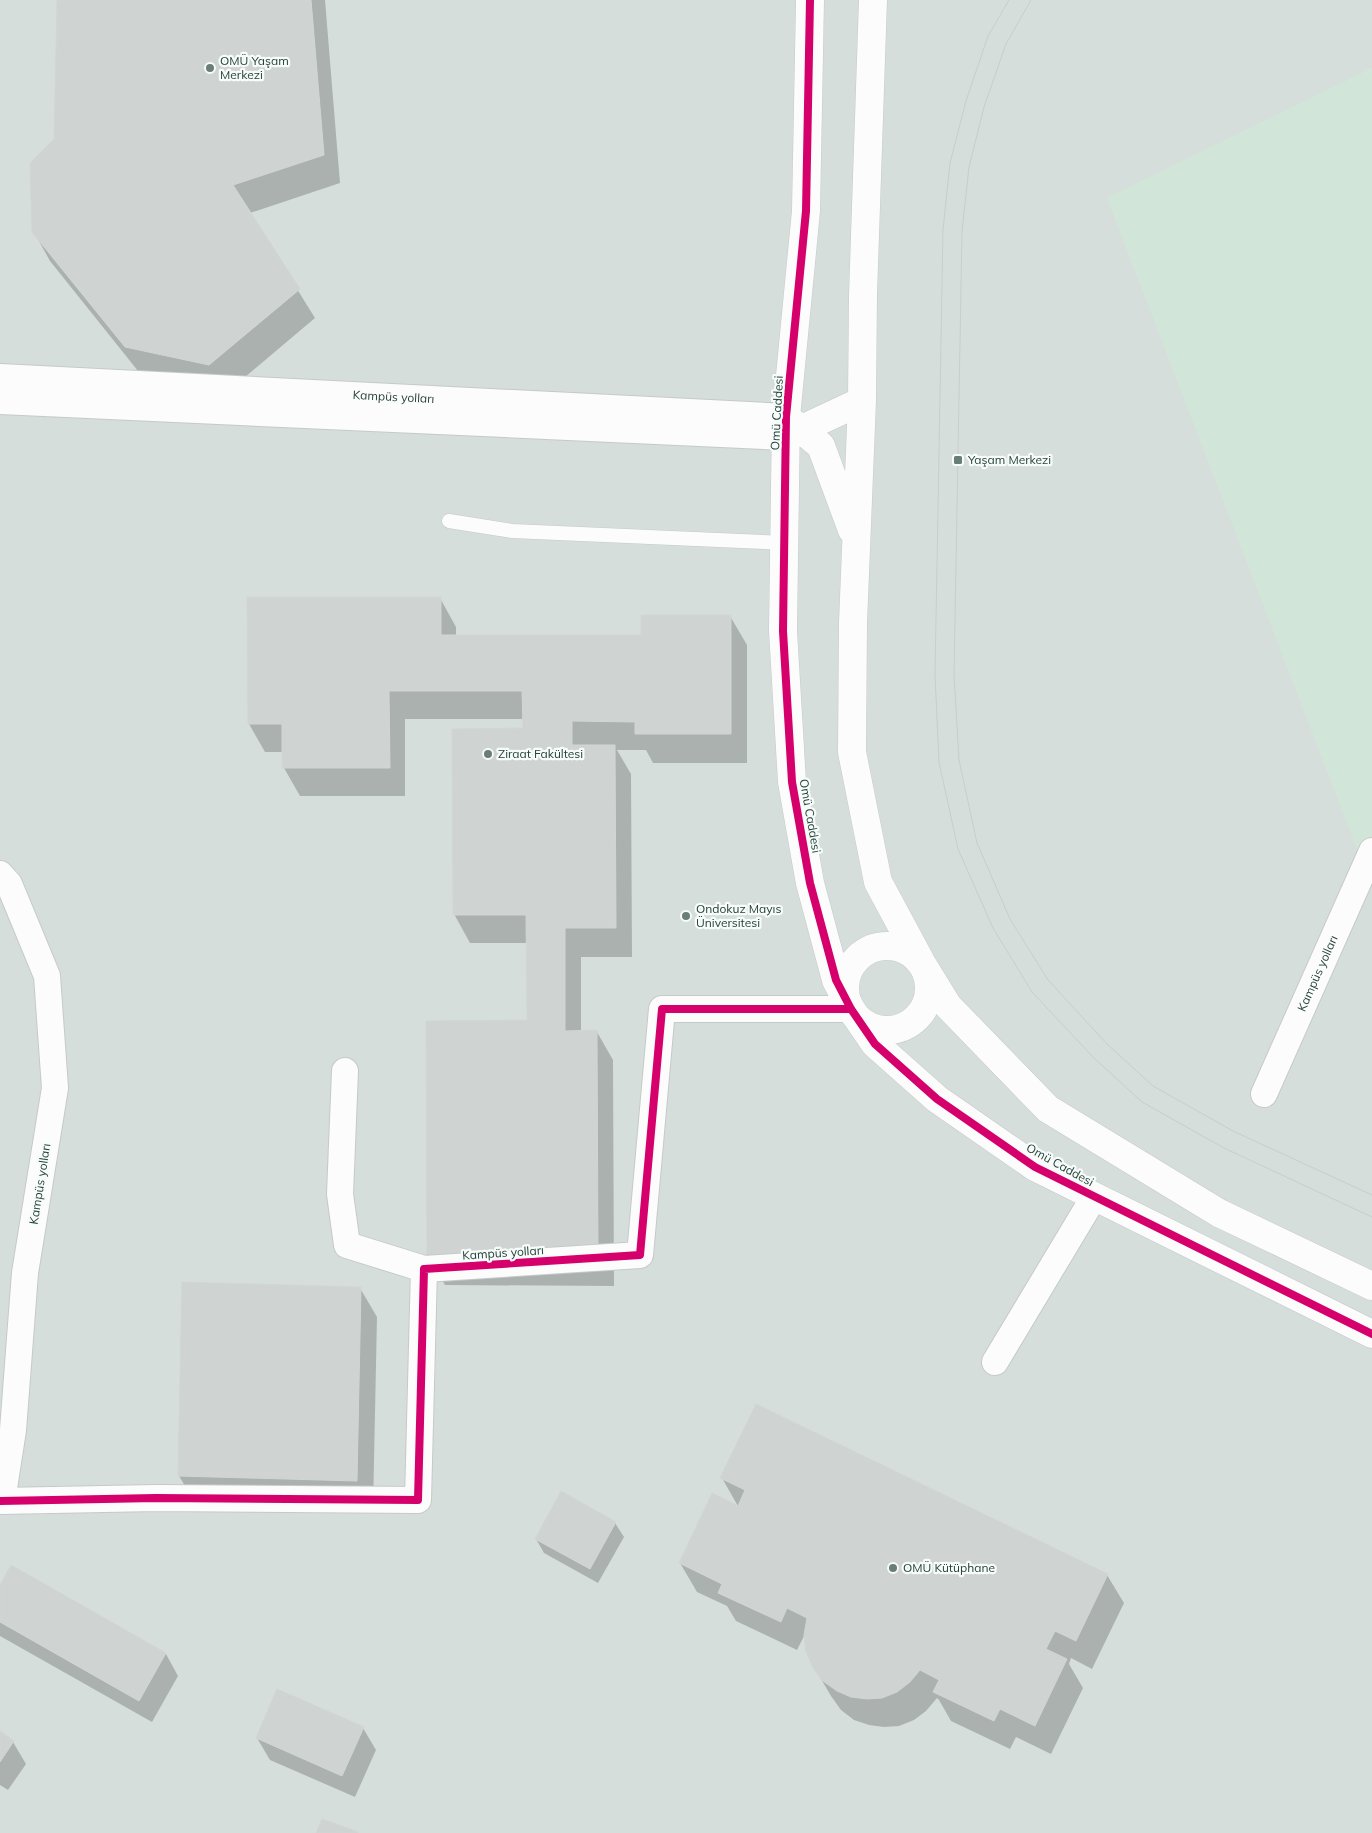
<svg xmlns="http://www.w3.org/2000/svg" width="1372" height="1833" font-family="Mulish,sans-serif">
	<style>
		.built { fill: #d6dedb }
		.green { fill: #d1e6d8 }
		.shadow { fill: #0003 }
		.building { fill: #cfd4d2; stroke: #d1d6d4 }
		.lines { fill: none; stroke-linecap: round; stroke-linejoin: round }
		.service-casing { stroke: #c5cac8; stroke-width: 15 }
		.minor-casing { stroke: #c5cac8; stroke-width: 28 }
		.tertiary-casing { stroke: #c5cac8; stroke-width: 29 }
		.service { stroke: #fcfcfc; stroke-width: 14 }
		.minor { stroke: #fcfcfc; stroke-width: 26 }
		.tertiary { stroke: #fcfcfc; stroke-width: 28 }
		.tram { stroke: #c9cdcc; stroke-width: 1 }
		.cycleway-casing { stroke: #f7fbf9; stroke-width: 11 }
		.cycleway { stroke: #d6006c; stroke-width: 8 }
		.poi-dot { fill: #697e78; stroke: #f7fbf9; stroke-width: 2 }
		.labels { text-anchor: middle; stroke-width: 4.5; stroke-linejoin: round; paint-order: stroke }
		.poi-label { font-size: 12px; fill: #24423a; stroke: #f7fbf9; text-anchor: start }
		.street-label { font-size: 12px; fill: #24423a; stroke: #f7fbf9 }
	</style>
	<rect width="100%" height="100%" fill="#e8edeb"/>
	<path class="built" d="M0 0H1372V1833H0Z"/>
	<path class="green" d="M1372 68V888L1107 198Z"/>
	<path class="shadow" d="M59 0H325L340 183 250 213 315 318 225 394 142 376 50 261 34 232 56 139Z
		M440 598 456 627V636H642L730 616 747 645V763H653L646 750H617L631 774 632 957H581V1032H597L613 1060 614 1286 445 1285 428 1257 528 1022V943H470L454 914 524 730V719H405V796H300L284 768V752H265L249 724Z
		M360 1288 377 1317 373 1509 196 1504 179 1476Z
		M722 1478 1107 1575 1124 1603 1092 1669 1071 1658 1069 1664 1083 1688 1051 1754 1016 1737 1010 1749 951 1721 939 1700 937 1698 926 1711 914 1720 899 1726 884 1727 869 1725 854 1720 841 1710 831 1696 814 1667 806 1637 804 1636 797 1650 736 1621 727 1606 697 1592 680 1563 739 1508Z
		M615 1523 624 1537 598 1583 544 1553 536 1539Z
		M0 1587 166 1654 178 1676 152 1722 0 1636Z
		M363 1728 376 1750 355 1797 270 1760 257 1738Z
		M0 1732 13 1742 26 1764 8 1790 0 1785Z"/>
	<path class="building" d="M57 0H311L324 155 233 185 300 289 209 365 125 347 32 232 30 163 54 139Z
		M247 597H441V635H641V615H731V734H635V722L572 721V745H615L616 928H565V1031L597 1030 598 1257H427L426 1021 527 1020 526 915H453L452 729 523 728 522 691H389L390 768H282V724H248Z
		M182 1282 361 1287 357 1481 178 1476Z
		M756 1404 1108 1574 1076 1641 1055 1631 1046 1649 1067 1659 1035 1726 1000 1709 994 1721 933 1692 939 1680 920 1670 910 1682 897 1692 882 1698 867 1699 851 1697 837 1691 823 1681 813 1668 806 1651 804 1635 807 1618 787 1608 781 1622 718 1593 722 1584 679 1563 712 1493 738 1506 745 1490 720 1478Z
		M561 1491 616 1522 590 1569 535 1539Z
		M11 1565 166 1653 139 1701 0 1622V1585Z
		M277 1689 364 1727 342 1776 256 1738Z
		M0 1731 14 1741 0 1762Z
		M322 1819 358 1832V1833H316Z"/>
	<g class="lines">
		<defs>
			<path id="service" d="M449 521 512 531 784 543"/>
			<g id="minor">
				<path id="s1" d="M0 377 786 417"/>
				<path d="M0 401 786 437"/>
				<path d="M0 874 9 884 47 976 55 1088 25 1273 13 1430 2 1501"/>
				<path d="M345 1071 340 1194 347 1245 424 1269"/>
				<path id="s2" d="M1264 1094 1372 851"/>
				<path d="M995 1362 1094 1197"/>
				<path d="M0 1501 156 1498 418 1500 424 1269 640 1255 662 1009H851"/>
			</g>
			<path id="tertiary" d="M810 0 806 211 786 417 783 631 792 782 810 883 836 980 851 1009 875 1044 937 1099 1035 1167 1372 1334
				M873 0 863 295 862 401 853 623 852 752 878 882 921 962 948 1006 1048 1109 1219 1213 1372 1286
				M786 417 821 446 852 530
				M787 436 862 401
				M845 988a42 42 0 1 1 84 0a42 42 0 1 1-84 0Z"/>
		</defs>
		<use href="#service" class="service-casing"/>
		<use href="#minor" class="minor-casing"/>
		<use href="#tertiary" class="tertiary-casing"/>
		<use href="#service" class="service"/>
		<use href="#minor" class="minor"/>
		<use href="#tertiary" class="tertiary"/>
		<path class="tram" d="M1009 0 988 36 966 101 950 163 943 230 935 675 939 762 958 849 993 928 1032 992 1093 1057 1142 1102 1224 1148 1372 1217
			M1031 0 1006 44 984 107 969 167 962 231 954 675 959 760 977 843 1010 919 1048 980 1107 1044 1153 1086 1233 1131 1372 1195"/>
		<defs>
			<path id="cycleway" d="M810 0 806 211 786 417 783 631 792 782 810 883 836 980 851 1009 875 1044 937 1099 1035 1167 1372 1334
				M0 1501 156 1498 418 1500 424 1269 640 1255 662 1009H851"/>
		</defs>
		<use href="#cycleway" class="cycleway-casing"/>
		<use href="#cycleway" class="cycleway"/>
	</g>
	<g class="poi-dot">
		<circle cx="210" cy="68" r="5"/>
		<rect x="953" y="455" width="10" height="10" rx="2.5"/>
		<circle cx="488" cy="754" r="5"/>
		<circle cx="686" cy="916" r="5"/>
		<circle cx="893" cy="1568" r="5"/>
	</g>
	<g class="labels">
		<g class="poi-label">
			<text x="220" y="65">OMÜ Yaşam<tspan x="220" dy="14">Merkezi</tspan></text>
			<text x="968" y="464">Yaşam Merkezi</text>
			<text x="498" y="758">Ziraat Fakültesi</text>
			<text x="696" y="913">Ondokuz Mayıs<tspan x="696" dy="14">Üniversitesi</tspan></text>
			<text x="903" y="1572">OMÜ Kütüphane</text>
		</g>
		<g class="street-label">
			<text dy="4" stroke="none"><textPath href="#s1" startOffset="394">Kampüs yolları</textPath></text>
			<text transform="translate(777 413) rotate(-87)" y="4">Omü Caddesi</text>
			<text transform="translate(810 816) rotate(80)" y="4">Omü Caddesi</text>
			<text dy="4" stroke="none"><textPath href="#s2" startOffset="132">Kampüs yolları</textPath></text>
			<text transform="translate(1060 1165) rotate(29)" y="4">Omü Caddesi</text>
			<text transform="translate(40 1184) rotate(-81)" y="4">Kampüs yolları</text>
			<text transform="translate(503 1253) rotate(-4)" y="4">Kampüs yolları</text>
		</g>
	</g>
</svg>
